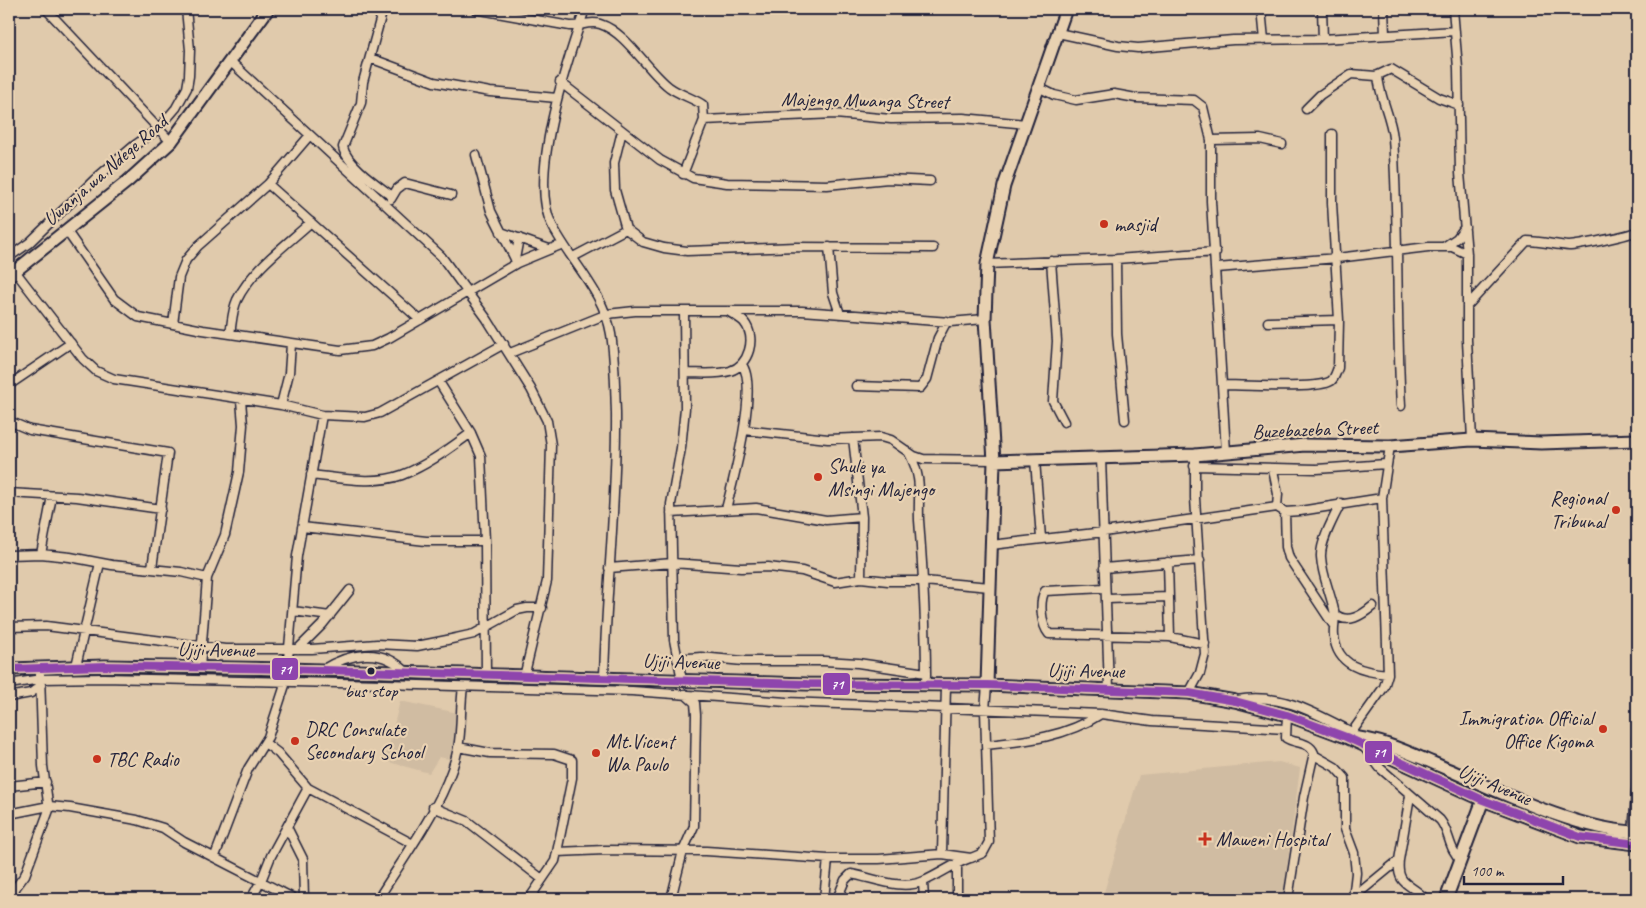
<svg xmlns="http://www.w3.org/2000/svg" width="1646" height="908" font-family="Caveat,sans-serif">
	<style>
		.built { fill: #d0bca2 }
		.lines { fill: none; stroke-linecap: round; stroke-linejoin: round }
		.street-casing { stroke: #22223b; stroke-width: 11 }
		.secondary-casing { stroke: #22223b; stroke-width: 15 }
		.street { stroke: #e8d1b1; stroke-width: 8 }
		.secondary { stroke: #e8d1b1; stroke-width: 11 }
		.bus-1-casing { stroke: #e8d1b1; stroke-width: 11 }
		.bus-1 { stroke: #8e44ad; stroke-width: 8 }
		.poi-dot { fill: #c8321e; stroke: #e8d1b1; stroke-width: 2 }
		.bus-dot { fill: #22223b; stroke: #e8d1b1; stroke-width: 2 }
		.labels { text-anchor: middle; stroke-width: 4.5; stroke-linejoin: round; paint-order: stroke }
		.bus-label { font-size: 19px; fill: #22223b; stroke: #e8d1b1 }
		.street-label { font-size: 20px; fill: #22223b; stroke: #e8d1b1 }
		.poi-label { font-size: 20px; fill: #22223b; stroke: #e8d1b1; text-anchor: start }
		.line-badge { stroke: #e8d1b1; stroke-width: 2 }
		.badge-label { font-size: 14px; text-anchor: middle; font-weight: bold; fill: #fff }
	</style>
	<rect width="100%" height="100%" fill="#e0caac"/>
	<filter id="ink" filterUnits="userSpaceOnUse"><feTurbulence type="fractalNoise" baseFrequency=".02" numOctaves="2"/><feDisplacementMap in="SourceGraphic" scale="10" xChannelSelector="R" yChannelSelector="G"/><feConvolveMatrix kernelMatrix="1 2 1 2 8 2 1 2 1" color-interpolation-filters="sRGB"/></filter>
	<g filter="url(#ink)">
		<path class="built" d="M400 701 458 713 457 734 449 759 439 757 429 773 385 761Z
			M1279 762 1300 768 1283 899H1102L1139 775Z"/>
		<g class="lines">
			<defs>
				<path id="street" d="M46 9 171 142
					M383 9 363 82 361 103 343 147C346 164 379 186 392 196
					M475 9 570 26C580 27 589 20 600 24 626 32 647 70 669 87 680 95 693 98 703 105L704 120 683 174
					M585 9C568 58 527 178 552 225 571 262 604 292 611 334 615 360 615 387 616 413 617 502 606 590 604 678
					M1261 9 1264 40
					M1322 9 1323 39
					M1384 9 1385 35
					M1453 9 1458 68 1460 173 1467 254V340L1472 440
					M1058 33 1118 46 1138 48 1233 40 1323 39 1455 31
					M370 58 434 82 490 92 557 98
					M231 62 441 256 487 319 531 389 547 421 551 445 547 581 524 677
					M1378 75C1379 97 1391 116 1393 138 1399 227 1396 317 1401 406
					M560 82 660 160 693 178 727 183 827 185 888 179 930 181
					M1040 88 1054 95 1076 100 1114 94 1136 98 1194 100 1203 107 1211 140V201L1226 452
					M1306 109 1320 95 1351 74 1376 76 1391 69 1439 98 1459 105
					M704 120 835 114 891 119 963 118 1026 124
					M622 131 614 163 615 190 626 229 643 242 664 248 687 251 796 247 933 248
					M1211 140 1260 139 1282 144
					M476 155 491 211 517 263
					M268 184 420 320
					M391 199 397 189 405 183 451 195
					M66 230 114 299 138 317 203 330 340 350 372 346 389 338 517 263 563 244
					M501 232 549 249
					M1445 246 1457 238 1465 227
					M829 247 833 293 840 314
					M9 257 29 243 94 180 135 145 158 129 176 108 187 88 189 76 190 50 186 9
					M573 257 626 229
					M515 259 519 238
					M1116 259 1117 334 1125 420
					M1051 261 1057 341 1053 401 1064 422
					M987 264 1116 259 1216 252
					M1217 268 1337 258 1428 247H1452L1467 254
					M15 271 83 359 96 371 114 379 281 405 322 415 365 417 380 413 504 344
					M1467 306 1527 241C1541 241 1555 245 1569 246 1576 246 1632 235 1637 231
					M1268 322 1339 320
					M173 324 179 277 186 260 198 246 268 184 310 135
					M230 334C232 323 232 311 237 300 252 269 286 245 311 222
					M510 353 607 314 635 311H802L950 322 985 319
					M687 373C701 373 716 375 730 371 749 365 757 338 744 322 740 318 732 314 728 311
					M439 382 471 433 481 456 485 541 486 676
					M9 385 71 343
					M1223 385C1242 385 1318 390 1331 381 1335 378 1336 372 1338 368L1339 320 1332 203V134
					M856 386 920 388 927 379 938 338 947 321
					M281 405 289 373 291 344
					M9 421 30 430 168 453 152 568
					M744 430 828 439 881 437 891 440 914 456 923 459 993 460
					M853 438 862 517 861 578
					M909 453C923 479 918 493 919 520 923 572 926 624 926 677
					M1101 458 1109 689
					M1035 460 1041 538
					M1194 466 1317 469 1386 464
					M1273 470 1278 494 1277 507
					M311 475C340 478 375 485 402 475 428 465 450 448 471 433
					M9 493 77 497 161 509
					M1341 503C1334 517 1320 542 1321 557 1322 575 1330 592 1334 610 1336 618 1333 628 1334 636 1337 666 1363 672 1388 674
					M726 509C733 481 759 386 742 365
					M1285 512 1286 547 1289 558 1334 626
					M671 513 756 508 826 520 862 517
					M302 527 426 541H485
					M991 545 1104 532 1277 507 1285 512 1300 511 1382 498
					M41 554 52 496
					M9 555 41 554 70 557 112 565 181 572 207 578
					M1168 562 1170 637
					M609 568 673 563 741 568 768 567 802 571 835 582 861 578 888 581H924L990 587
					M1104 568 1200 560
					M1105 588 1045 591C1039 601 1041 625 1049 634L1170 637 1205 644
					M1107 599 1169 597
					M293 611 330 616
					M1335 614C1348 625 1362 615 1373 606
					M9 627 46 626 225 649H312L377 644 417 646 447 640 474 634 517 610 527 608H542
					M298 649 322 625 350 590
					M677 659 701 657 743 661H824L858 663 926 673
					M76 666 100 563
					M200 668 207 578 225 535 239 472 243 425 241 400
					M322 670C349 653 383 646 407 673
					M682 680 674 640 671 504 681 448 685 408 684 312
					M9 684 41 679 103 678 384 684 632 691 786 702 1101 714 1152 721 1285 729
					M1189 693 1200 673 1205 654 1195 498V455
					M9 697 31 693 41 685
					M1237 700C1280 692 1315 713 1352 732
					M1287 715 1286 738C1295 744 1309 741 1314 753L1304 797 1288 899
					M1346 737 1352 732 1384 687 1388 674 1382 498 1390 446
					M1637 737V755
					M265 743 278 753 308 788 413 844
					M986 745C1027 741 1066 737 1101 714
					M458 747 490 753 554 754 572 760V778L557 852
					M1364 747 1380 768 1440 820C1450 832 1448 849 1461 860
					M1314 755 1335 767 1345 778V829L1354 853 1356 873 1353 899
					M9 786 46 782
					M433 807 467 821 542 879
					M9 814 49 806 70 808 137 820 163 828 184 842 295 899
					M287 827 303 859 304 899
					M1633 832 1637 782
					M942 854 946 685
					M215 856 248 769 268 737 286 682 297 556 322 415
					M1399 860C1396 887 1412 883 1425 899
					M957 863V899
					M923 882 924 899
					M1354 897 1399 860 1410 796
					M11 899 16 887 25 875 49 810 43 766 40 675
					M251 899 261 881 271 856 308 788
					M378 899C405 855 448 799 458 748 462 728 460 707 463 687
					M529 899 555 861 557 852 605 850 706 851 828 859H879L942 854 971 858 983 853 989 842 985 710 987 685
					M671 899 683 851 694 826 696 715 695 703 685 694
					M824 899 828 859
					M837 899 845 880 851 874C874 878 901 891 924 881 940 874 953 864 970 858"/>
				<path id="secondary" d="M9 276 128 181 171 142 268 9
					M994 461 1195 455 1305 445 1390 446 1472 440 1541 443 1637 440
					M9 669 105 666 286 669 807 684 987 685 1189 693 1235 701 1287 715 1346 737 1483 800 1580 837 1637 844
					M987 685 994 461 985 319 987 264 1004 186 1066 9
					M1350 737C1380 739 1405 751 1433 763 1490 787 1576 831 1637 832
					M1446 899 1483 800"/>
			</defs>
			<use href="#street" class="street-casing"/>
			<use href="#secondary" class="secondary-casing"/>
			<use href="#street" class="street"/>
			<use href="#secondary" class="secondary"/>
			<defs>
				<path id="bus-1" d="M9 669 105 666 286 669 807 684 987 685 1189 693 1235 701 1287 715 1346 737 1483 800 1580 837 1637 844"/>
			</defs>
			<use href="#bus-1" class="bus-1-casing"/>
			<use href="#bus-1" class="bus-1"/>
		</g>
	</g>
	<g class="poi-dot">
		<circle cx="1104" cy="224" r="5"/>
		<circle cx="818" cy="477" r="5"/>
		<circle cx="1616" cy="510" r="5"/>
		<circle cx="1603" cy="729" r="5"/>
		<circle cx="295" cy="741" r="5"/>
		<circle cx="596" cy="753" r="5"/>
		<circle cx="97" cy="759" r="5"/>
		<path d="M1202.5 831.5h5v5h5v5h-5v5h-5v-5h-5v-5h5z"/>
	</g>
	<circle class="bus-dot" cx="371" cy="671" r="4.5"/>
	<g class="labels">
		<g class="bus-label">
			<text x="371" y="697">bus stop</text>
		</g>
		<g class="street-label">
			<text transform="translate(865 100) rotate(1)" y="7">Majengo Mwanga Street</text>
			<text transform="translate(105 170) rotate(-41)" y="7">Uwanja wa Ndege Road</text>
			<text transform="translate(1315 429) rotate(-2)" y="7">Buzebazeba Street</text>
			<text transform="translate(216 649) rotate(1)" y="7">Ujiji Avenue</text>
			<text transform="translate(681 661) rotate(2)" y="7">Ujiji Avenue</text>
			<text transform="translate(1086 670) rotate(1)" y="7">Ujiji Avenue</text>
			<text transform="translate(1495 784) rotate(23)" y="7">Ujiji Avenue</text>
		</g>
		<g class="poi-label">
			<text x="1114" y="231">masjid</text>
			<text x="828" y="473">Shule ya<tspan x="828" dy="23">Msingi Majengo</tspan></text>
			<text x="1606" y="505" text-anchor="end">Regional<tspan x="1606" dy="23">Tribunal</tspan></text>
			<text x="1593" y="725" text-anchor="end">Immigration Official<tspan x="1593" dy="23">Office Kigoma</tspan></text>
			<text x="305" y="736">DRC Consulate<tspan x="305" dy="23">Secondary School</tspan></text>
			<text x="606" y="748">Mt.Vicent<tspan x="606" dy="23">Wa Paulo</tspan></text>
			<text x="107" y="766">TBC Radio</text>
			<text x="1216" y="846">Maweni Hospital</text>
		</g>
	</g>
	<g class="line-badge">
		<rect x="271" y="657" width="28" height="24" rx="5" fill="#8e44ad"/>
		<rect x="822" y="672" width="29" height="24" rx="5" fill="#8e44ad"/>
		<rect x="1364" y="740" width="29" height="24" rx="5" fill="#8e44ad"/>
	</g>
	<g class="badge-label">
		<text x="285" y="674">71</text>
		<text x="837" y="689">71</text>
		<text x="1379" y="757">71</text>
	</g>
	<rect width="1646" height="908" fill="none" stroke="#e8d1b1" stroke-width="30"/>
	<rect x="15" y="15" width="1616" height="878" fill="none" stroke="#22223b" stroke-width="2" filter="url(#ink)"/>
	<path d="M1464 876v8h99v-8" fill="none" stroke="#22223b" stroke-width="2.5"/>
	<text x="1471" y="876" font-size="15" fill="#22223b" stroke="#e8d1b1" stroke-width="4" paint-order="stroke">100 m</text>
</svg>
